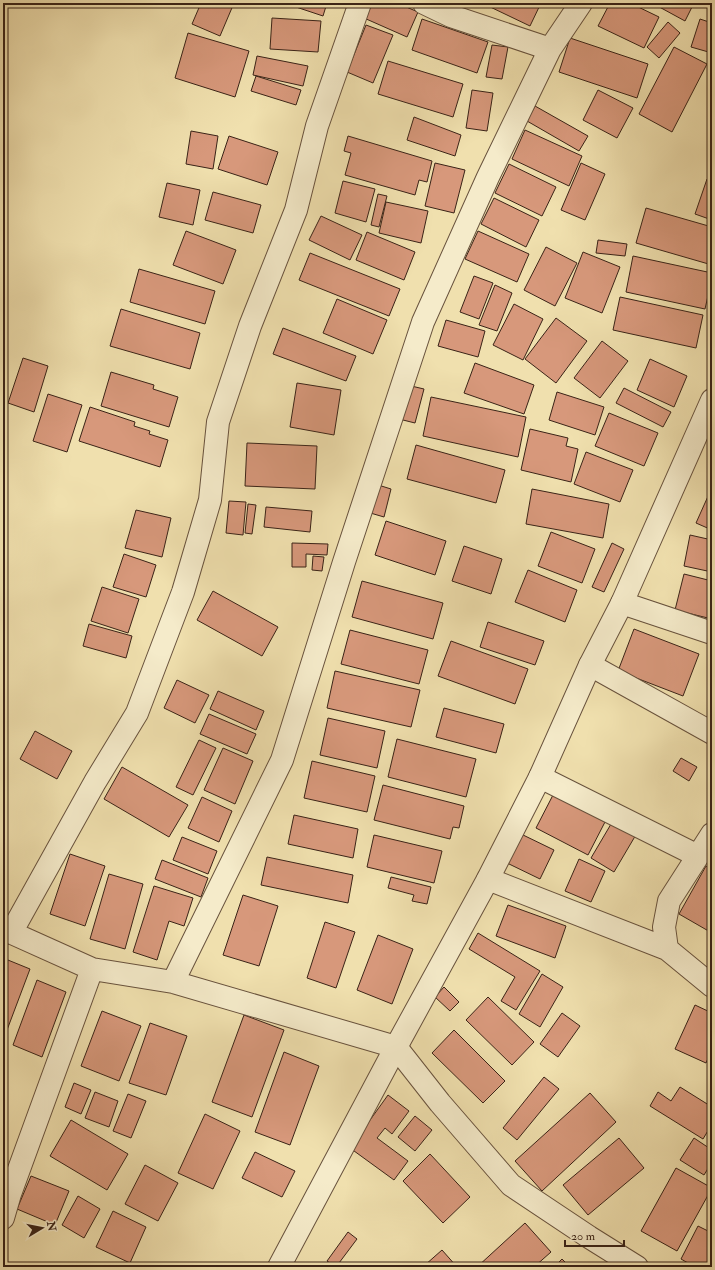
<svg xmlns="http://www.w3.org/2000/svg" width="715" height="1270" font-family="'IM FELL Double Pica',serif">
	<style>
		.building { fill: #d7987b; stroke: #3a2317 }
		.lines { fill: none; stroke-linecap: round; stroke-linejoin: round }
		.minor-casing { stroke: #68523d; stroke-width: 24 }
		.tertiary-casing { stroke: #68523d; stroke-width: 24 }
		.minor { stroke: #f5ebca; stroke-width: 22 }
		.tertiary { stroke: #f5ebca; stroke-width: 22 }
	</style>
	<rect width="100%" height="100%" fill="#f0e0ae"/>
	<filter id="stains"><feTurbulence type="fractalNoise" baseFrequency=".005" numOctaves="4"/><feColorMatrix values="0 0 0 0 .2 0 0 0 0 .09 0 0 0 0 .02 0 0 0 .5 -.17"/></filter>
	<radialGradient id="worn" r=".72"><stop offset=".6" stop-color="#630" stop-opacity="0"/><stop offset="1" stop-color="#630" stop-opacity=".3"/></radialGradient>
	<path class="building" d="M201 3H234L220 36 192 24Z
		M284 3H327L323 16Z
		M371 3H397L418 12 407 37 364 18Z
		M485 3H541L530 26 484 4Z
		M610 3H630L659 17 644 48 598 26Z
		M652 3H694L685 21Z
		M272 18 321 21 318 52 270 49Z
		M422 19 488 42 477 73 412 50Z
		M700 19 712 23V53L691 47Z
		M668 22 680 33 659 58 647 47Z
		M366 25 393 35 373 83 347 72Z
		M188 33 249 51 235 97 175 78Z
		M570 38 648 64 637 98 559 72Z
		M492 45 508 47 502 79 486 77Z
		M674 47 707 64 672 132 639 114Z
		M257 56 308 66 303 86 253 75Z
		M388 61 463 84 453 117 378 94Z
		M256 76 301 90 296 105 251 91Z
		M472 90 493 93 487 131 466 128Z
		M598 90 633 108 617 138 583 120Z
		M535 106 588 136 579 151 527 121Z
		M414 117 461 135 455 156 407 140Z
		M525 130 582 156 569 186 512 159Z
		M191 131 218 136 213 169 186 164Z
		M229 136 278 152 267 185 218 169Z
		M348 136 432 161 427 182 419 180 415 195 345 175 351 153 344 151Z
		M435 163 465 170 454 213 425 206Z
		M581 163 605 174 585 220 561 210Z
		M509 164 556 187 542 216 495 193Z
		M707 179 712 181V220L695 214Z
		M343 181 375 189 366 222 335 213Z
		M167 183 200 190 193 225 159 217Z
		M213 192 261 205 253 233 205 220Z
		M378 194 387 196 379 227 371 225Z
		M494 198 539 220 526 247 481 224Z
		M386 202 428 211 421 243 379 233Z
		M646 208 712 227V265L636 243Z
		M321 216 362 235 350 260 309 240Z
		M186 231 236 250 223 284 173 265Z
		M478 231 529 254 517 282 465 259Z
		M367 232 415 252 404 280 356 260Z
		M598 240 627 244 625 256 596 253Z
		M546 247 577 263 555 306 524 290Z
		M583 252 620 267 602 313 565 298Z
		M310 253 400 289 389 316 299 280Z
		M633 256 712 273V278L705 309 626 292Z
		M139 269 215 291 205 324 130 302Z
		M474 276 493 283 479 319 460 312Z
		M495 285 512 293 497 331 479 325Z
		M620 297 703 315 696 348 613 330Z
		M337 299 387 320 373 354 323 333Z
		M514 304 543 319 523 360 493 345Z
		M121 309 200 333 190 369 110 346Z
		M556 318 587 341 556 383 525 359Z
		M446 320 485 331 478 357 438 346Z
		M283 328 356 356 346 381 273 354Z
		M602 341 628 361 600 398 574 378Z
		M23 358 48 366 34 412 8 403Z
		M650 359 687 376 674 407 637 390Z
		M475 363 534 385 524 414 464 393Z
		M111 372 154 385 153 389 178 397 169 427 101 406Z
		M297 383 341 390 334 435 290 427Z
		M407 385 424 389 415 423 399 419Z
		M624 388 671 412 663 427 616 403Z
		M557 392 604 407 595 435 549 420Z
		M48 394 82 405 67 452 33 441Z
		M431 397 526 417 518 457 423 436Z
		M90 407 135 422 134 426 150 431 149 434 168 440 160 467 79 441Z
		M609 413 658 433 644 466 595 446Z
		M530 429 568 438 566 446 578 449 571 482 521 470Z
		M247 443 317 446 315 489 245 486Z
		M416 445 505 470 496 503 407 479Z
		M586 452 633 470 620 502 574 484Z
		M375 484 391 489 384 517 367 512Z
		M532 489 609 504 603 538 526 524Z
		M709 494 712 495V530L696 523Z
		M229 501 246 502 243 535 226 533Z
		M248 504 256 505 252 534 245 533Z
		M266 507 312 511 310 532 264 527Z
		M136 510 171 518 162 557 125 548Z
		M386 521 446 541 435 575 375 555Z
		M551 532 595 549 582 583 538 566Z
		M690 535 712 540V572L684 566Z
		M292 543 328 544 327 555 306 554V567H292Z
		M612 543 624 549 604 592 592 587Z
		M464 546 502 559 491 594 452 581Z
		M124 554 156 565 146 597 113 587Z
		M313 556 324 557 322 571 312 570Z
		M528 570 577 590 565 622 515 602Z
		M684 574 712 581V619L675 610Z
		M362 581 443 603 433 639 352 617Z
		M102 587 139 599 128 633 91 621Z
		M213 591 278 627 262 656 197 620Z
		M488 622 544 641 535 665 480 647Z
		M89 624 132 636 126 658 83 646Z
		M634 629 699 654 683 696 618 671Z
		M350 630 428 650 419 684 341 664Z
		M451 641 528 669 515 704 438 676Z
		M335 671 420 690 411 727 327 708Z
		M177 680 209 695 195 723 164 708Z
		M218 691 264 711 256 730 210 709Z
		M444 708 504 724 496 753 436 737Z
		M209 714 256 734 247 754 200 734Z
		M328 718 385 731 377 768 320 755Z
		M35 731 72 751 57 779 20 759Z
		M397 739 476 759 466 797 388 777Z
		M199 740 216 748 193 795 176 787Z
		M223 748 253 761 235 804 204 790Z
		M681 758 697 767 689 781 673 771Z
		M312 761 375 776 367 812 304 798Z
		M122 767 188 805 169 837 104 799Z
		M383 785 464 806 459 828 453 827 450 839 374 820Z
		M553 795 605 822 588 855 536 828Z
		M202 797 232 811 219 842 188 828Z
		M294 815 358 829 353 858 288 844Z
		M614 819 637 833 614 872 591 858Z
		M521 834 554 850 540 879 507 863Z
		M374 835 442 851 434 883 367 867Z
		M182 837 217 851 208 874 173 860Z
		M70 854 105 866 85 926 50 914Z
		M267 857 353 875 348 903 261 885Z
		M579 859 605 871 591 902 565 891Z
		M162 860 208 878 201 897 155 879Z
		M706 866 712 870V933L679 914Z
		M109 874 143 884 125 949 90 939Z
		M391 877 431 887 427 904 412 901 414 895 388 888Z
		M154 886 193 898 184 926 169 921 157 960 133 952Z
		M243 895 278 906 259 966 223 955Z
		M508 905 566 926 555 958 496 936Z
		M325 922 355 932 336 988 307 978Z
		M478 933 540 971 516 1010 501 1001 515 977 469 949Z
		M378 935 413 949 392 1004 357 990Z
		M3 958 30 969 4 1038H3Z
		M542 974 563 987 540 1027 519 1014Z
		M37 980 66 992 42 1057 13 1045Z
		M444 987 459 1002 450 1011 435 997Z
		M488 997 534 1042 512 1065 466 1020Z
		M695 1005 712 1013V1049L706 1063 675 1049Z
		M102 1011 141 1026 119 1081 81 1066Z
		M562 1013 580 1026 558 1057 540 1044Z
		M244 1015 284 1030 252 1117 212 1102Z
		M150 1023 187 1036 166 1095 129 1083Z
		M454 1030 505 1081 483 1103 432 1053Z
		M284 1052 319 1066 290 1145 255 1132Z
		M544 1077 559 1089 517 1140 503 1128Z
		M74 1083 91 1090 81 1114 65 1107Z
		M680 1087 712 1107V1124L703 1139 650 1106 658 1092 671 1101Z
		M95 1092 118 1101 109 1127 85 1118Z
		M590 1093 616 1122 542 1191 515 1161Z
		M128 1094 146 1101 131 1138 113 1131Z
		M388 1095 409 1111 392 1134 385 1128 377 1138 408 1161 394 1180 350 1148Z
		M205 1114 240 1131 213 1189 178 1173Z
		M415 1116 432 1130 415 1151 398 1137Z
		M71 1120 128 1154 107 1190 50 1156Z
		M619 1138 644 1168 588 1215 563 1185Z
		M694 1138 712 1150V1162L704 1175 680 1160Z
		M255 1152 295 1171 282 1197 242 1178Z
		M430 1154 470 1197 443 1223 403 1181Z
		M145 1165 178 1183 158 1221 125 1204Z
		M676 1168 712 1188 677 1251 641 1231Z
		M31 1176 69 1191 55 1225 17 1209Z
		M78 1196 100 1209 84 1238 62 1225Z
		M113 1211 146 1227 130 1263 96 1247Z
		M525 1223 551 1252 534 1267H477Z
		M698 1226 712 1233V1262L709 1267H695L681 1259Z
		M348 1232 357 1239 336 1267 327 1261Z
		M442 1250 457 1267H427L425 1265Z
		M562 1259 570 1267H554Z"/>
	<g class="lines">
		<defs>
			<path id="minor" d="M424 3 451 16 550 49
				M622 603 712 633
				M590 665 712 733
				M540 777 698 856
				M712 834 669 901 664 927 667 949 712 986
				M488 879 667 949
				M3 929 92 969 173 982 396 1047 440 1103 511 1185 589 1237 637 1267
				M11 933 95 782 137 713 183 592 210 500 218 422 250 326 296 210 317 126 360 3
				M173 982 282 760 344 562 423 322 488 177 550 49 581 3
				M3 1218 10 1194 92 969"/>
			<path id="tertiary" d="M279 1267 396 1047 488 879 540 777 590 665 622 603 712 400"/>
		</defs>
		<use href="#minor" class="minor-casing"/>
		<use href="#tertiary" class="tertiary-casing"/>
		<use href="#minor" class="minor"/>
		<use href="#tertiary" class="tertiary"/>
	</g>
	<rect width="715" height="1270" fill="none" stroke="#f0e0ae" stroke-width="16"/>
	<rect x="4" y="4" width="707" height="1262" fill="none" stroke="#3a2317" stroke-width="2"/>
	<rect x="8" y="8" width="699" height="1254" fill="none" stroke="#3a2317"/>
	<g transform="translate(42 1228) rotate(80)" stroke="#f5ebca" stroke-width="3" paint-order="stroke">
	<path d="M0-3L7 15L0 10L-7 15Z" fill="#3a2317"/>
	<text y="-6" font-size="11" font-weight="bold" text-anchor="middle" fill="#3a2317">N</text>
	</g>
	<path d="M565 1240v6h59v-6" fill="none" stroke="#3a2317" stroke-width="2"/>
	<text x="571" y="1240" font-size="12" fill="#3a2317" stroke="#f5ebca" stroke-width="3" paint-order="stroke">20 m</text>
	<rect width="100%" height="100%" filter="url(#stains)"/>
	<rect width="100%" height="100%" fill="url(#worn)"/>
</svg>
